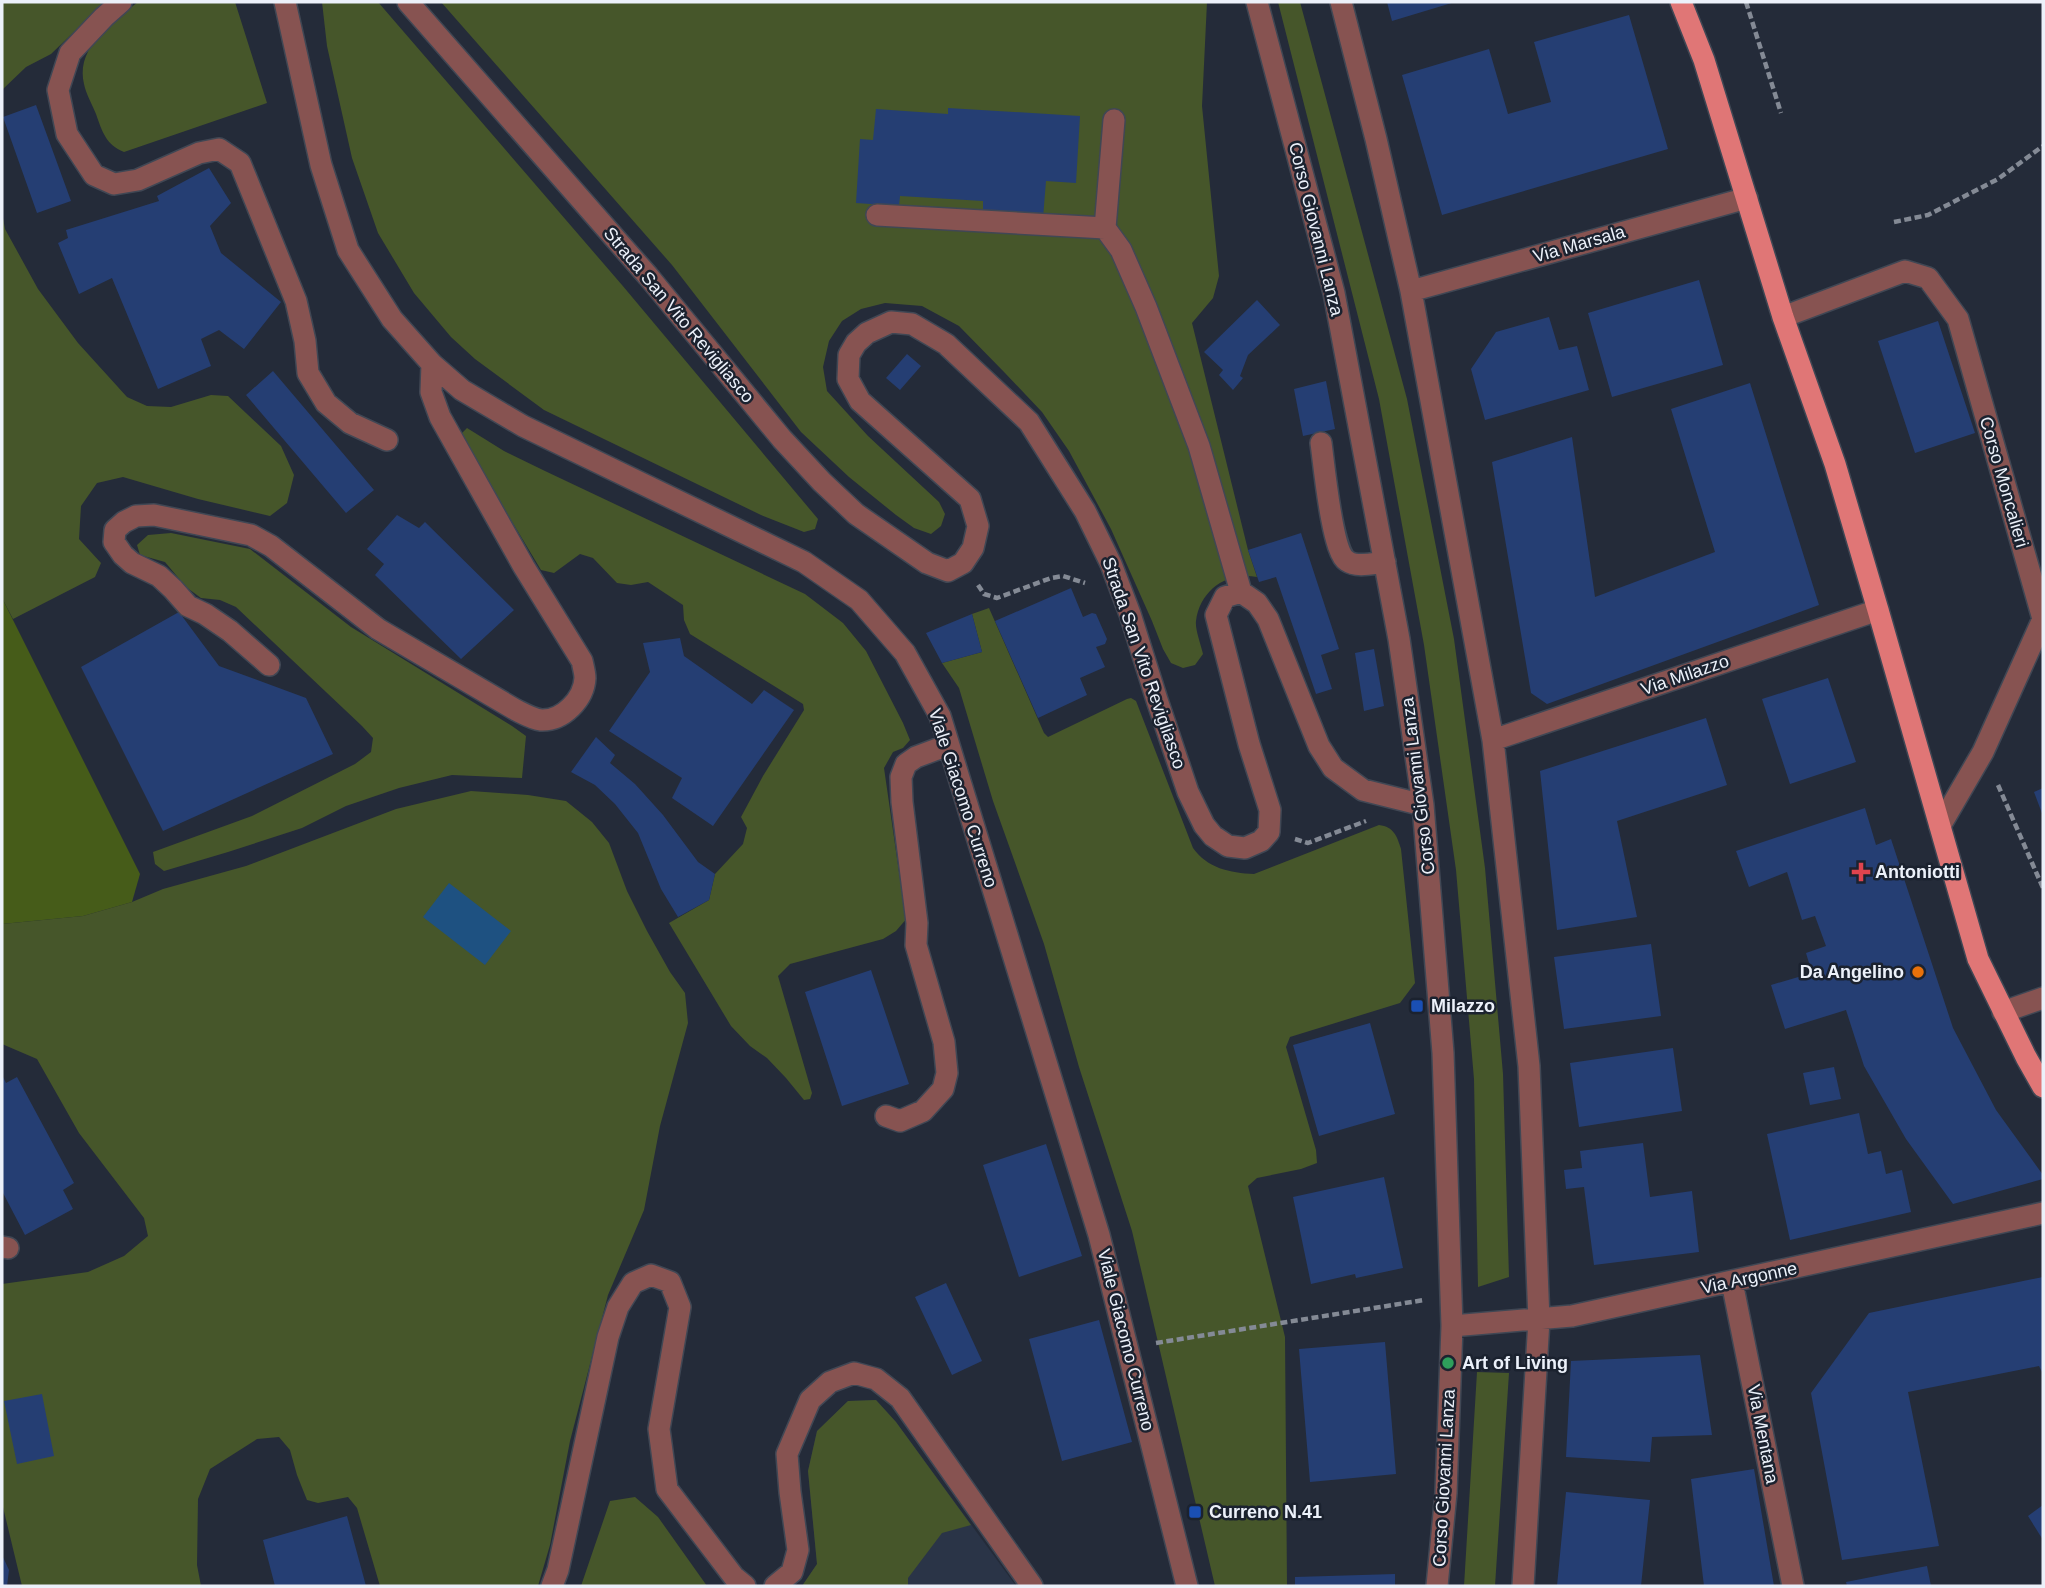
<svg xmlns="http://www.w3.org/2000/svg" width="2045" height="1588" font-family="Helvetica,sans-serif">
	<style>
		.built { fill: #2a3447 }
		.green { fill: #46562a }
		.forest { fill: #465c19 }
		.water { fill: #1e5181 }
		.building { fill: #253e73 }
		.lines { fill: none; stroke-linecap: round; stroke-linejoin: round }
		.minor-casing { stroke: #404754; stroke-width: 24 }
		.major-casing { stroke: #404754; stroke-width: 24 }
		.path { stroke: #848a95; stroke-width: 4.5; stroke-dasharray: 7 3.5; stroke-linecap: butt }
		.minor { stroke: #875351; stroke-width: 21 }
		.major { stroke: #e07676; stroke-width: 21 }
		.health-dot { fill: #e0444e; stroke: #1b222f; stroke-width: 2.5 }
		.food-dot { fill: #e8710a; stroke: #1b222f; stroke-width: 2.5 }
		.transit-dot { fill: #1a4fb4; stroke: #1b222f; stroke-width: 2.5 }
		.leisure-dot { fill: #2e9e5b; stroke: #1b222f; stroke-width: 2.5 }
		.labels { text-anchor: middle; stroke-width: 5; stroke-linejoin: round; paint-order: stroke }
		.street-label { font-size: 18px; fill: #ecf1fa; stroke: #1b222f }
		.poi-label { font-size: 18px; font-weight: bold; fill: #ecf1fa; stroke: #1b222f; text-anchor: start }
	</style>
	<rect width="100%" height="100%" fill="#242b39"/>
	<path class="built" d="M876 1400 896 1422 1016 1586H802L817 1564 808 1471 817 1431 848 1401Z"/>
	<path class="green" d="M2 2H105L51 54 26 67 2 90Z
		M138 2H235L267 103 124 152C106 145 102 131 96 114 92 104 86 94 84 84 75 47 114 21 138 2Z
		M322 2H378L622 285 818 519 815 529 804 532 761 515 544 410 475 359 451 337 414 293 378 233 352 158 327 46Z
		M441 2H1207L1202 106 1219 276 1213 298 1192 323 1248 550 1257 577C1227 571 1200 590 1196 621 1195 630 1201 644 1203 654L1195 665 1183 668 1171 663 1163 649 1152 621 1111 529 1069 451 1042 412 1005 373 959 326 922 306 885 303 861 309 842 321 829 341 823 367 827 391 868 436 939 502 945 514 941 526 931 534 914 528 896 515 849 477 801 432 672 265Z
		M1278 2H1300L1407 399 1454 639 1485 868 1503 1074 1509 1277 1478 1287 1474 1079 1456 870 1424 645 1379 399Z
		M2 213 5 229 38 289 78 343 127 397 147 406 171 407 211 395 228 396 281 446 294 475 287 503 270 516 198 499 123 477 97 483 81 506 79 539 101 563 95 577 13 619 2 598Z
		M467 428 504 451 545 471 805 594 843 623 866 651 903 723 910 740 903 748 893 752 884 768 900 879 908 917 896 931 883 939 790 964 778 976 812 1093 810 1099 804 1100 786 1078 767 1058 750 1046 731 1026 669 923 709 900 715 874 743 844 747 828 741 817 763 776 804 710 803 704 690 634 684 620 683 605 648 582 631 585 617 583 593 558 580 554 554 573 541 570 460 435Z
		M171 533 250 549 351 627 512 726 526 736 522 778 452 775 399 788 346 806 302 828 228 852 164 871 155 864 153 852 252 816 355 764 371 752 373 738 362 726 236 607 220 600 201 598 186 587 165 562 140 555 137 545 148 535Z
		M989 608 1044 733 1048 737 1127 699 1131 698 1136 701 1193 848C1207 868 1230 873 1254 874L1379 825C1394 827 1397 836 1401 849L1415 983 1400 1003 1290 1037 1286 1047 1316 1150 1317 1163 1301 1169 1257 1178 1248 1186 1285 1337 1287 1586H1215L1132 1231 1079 1067 1044 944 993 801 959 688 942 663 982 652 972 614Z
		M471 791 528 795 566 801 592 822 609 843 627 891 647 931 670 972 685 993 688 1023 660 1126 644 1210 608 1295 570 1441 550 1545 538 1586H380L357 1508 348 1497 318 1503 307 1500 297 1475 290 1450 279 1437 257 1439 210 1469 198 1499 197 1565 201 1586H22L2 1503V1284L88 1272 124 1256 148 1236 144 1218 79 1133 37 1059 2 1044V924L83 916 132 902 163 889 246 866 396 809Z
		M1477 1372 1509 1373 1495 1586H1464Z
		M876 1400 896 1422 971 1525 942 1533 908 1578V1586H802L817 1564 808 1471 817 1431 848 1401Z
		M635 1497 658 1517 707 1586H581L610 1501Z"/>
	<path class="forest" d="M2 598 140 874 132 902 83 916 2 924Z"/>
	<path class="water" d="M449 883 511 931 485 965 423 917Z"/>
	<path class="building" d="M1387 2H1455L1392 21Z
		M1629 15 1668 149 1442 215 1402 75 1489 49 1508 114 1551 102 1534 42Z
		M36 105 71 201 37 213 3 117Z
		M948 108 1080 116 1076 183 1046 181 1043 218 983 214V201L900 196 899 206 856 203 860 139 873 140 876 109 948 114Z
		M209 168 231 203 210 226 221 253 281 302 244 349 219 330 201 339 211 366 158 389 112 278 79 294 58 243 68 238 66 230 159 201 157 196Z
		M1699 280 1723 365 1612 397 1588 313Z
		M1257 300 1280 325 1248 355 1240 376 1243 378 1233 390 1219 375 1223 370 1204 352Z
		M1549 317 1559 350 1577 346 1589 390 1485 420 1471 369 1496 332Z
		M1938 321 1975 433 1915 453 1878 341Z
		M907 354 921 366 900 390 886 378Z
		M273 371 374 490 346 513 246 395Z
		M1326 381 1335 429 1303 436 1294 389Z
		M1750 383 1819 605 1547 704 1531 693 1492 462 1572 437 1595 597 1715 552 1671 409Z
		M397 515 419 528 425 522 514 610 461 659 375 575 384 564 367 549Z
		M1301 533 1339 649 1321 655 1332 689 1316 694 1276 577 1259 582 1248 550Z
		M1071 588 1083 617 1092 613 1096 614 1107 639 1105 644 1096 647 1105 667 1080 678 1087 695 1038 718 995 621Z
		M179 612 219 666 306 698 333 754 163 831 81 667Z
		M972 614 982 652 942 663 926 633Z
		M680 638 684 656 752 704 764 690 794 710 713 826 672 798 682 778 609 731 650 672 643 643Z
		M1374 649 1384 706 1364 711 1355 653Z
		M1828 678 1856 762 1790 784 1762 699Z
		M1706 718 1727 785 1617 821 1637 917 1557 930 1540 771Z
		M596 737 615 755 610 763 635 784 663 815 698 862 715 874 709 900 678 917 661 889 638 833 615 804 595 785 571 772Z
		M2043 788V816L2034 792Z
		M1865 808 1876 845 1891 839 1953 1028 1996 1110 2043 1175V1179L1953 1204 1906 1139 1864 1066 1846 1010 1785 1029 1771 985 1812 973 1806 953 1826 946 1815 916 1802 920 1787 872 1749 887 1736 851Z
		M1651 944 1661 1016 1564 1029 1554 957Z
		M871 970 909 1084 842 1106 805 992Z
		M1370 1023 1395 1114 1319 1136 1293 1045Z
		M1673 1048 1682 1111 1579 1127 1570 1063Z
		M1834 1067 1841 1099 1810 1105 1803 1073Z
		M2 1075 6 1083 17 1077 74 1183 63 1190 73 1209 25 1235 2 1191Z
		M1859 1113 1868 1154 1881 1151 1886 1174 1902 1170 1911 1212 1790 1240 1767 1134Z
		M1643 1143 1650 1197 1692 1191 1699 1252 1594 1265 1584 1187 1566 1189 1564 1170 1582 1168 1580 1151Z
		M1046 1144 1082 1256 1019 1277 983 1165Z
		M1384 1177 1403 1268 1356 1278 1355 1274 1311 1284 1293 1197Z
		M2043 1277V1374L2039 1366 1908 1392 1939 1546 1842 1560 1811 1393 1869 1313Z
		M946 1283 982 1361 952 1375 915 1297Z
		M1099 1320 1132 1442 1062 1461 1029 1339Z
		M1385 1342 1396 1474 1310 1482 1299 1349Z
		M1700 1355 1712 1435 1652 1437 1650 1462 1566 1457 1571 1361Z
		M42 1394 54 1456 17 1464 4 1401Z
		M1754 1469 1774 1586H1704L1691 1479Z
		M1566 1492 1650 1500 1641 1586H1557Z
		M2043 1505V1540L2028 1516Z
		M347 1516 366 1586H275L263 1540Z
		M2 1555 9 1570 7 1586H2Z
		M1927 1566 1931 1586H1847L1846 1582Z
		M1395 1574V1586H1295V1577Z"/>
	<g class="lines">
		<defs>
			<path id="minor" d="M121 2 104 17 70 53 58 90 67 134 94 175 114 184 138 180 199 153 219 149 240 163 296 301 305 341 308 373 326 403 350 423 387 440
				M285 2 321 165 348 250 392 319 432 364 462 390 523 426 804 562 859 600 905 653 940 716 1099 1235 1187 1586
				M408 2 648 276 782 439 822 482 856 514 927 563 948 571 963 563 973 548 978 526 970 499 860 401 848 379 849 355 856 343 867 333 891 322 912 324 946 344 1029 422 1085 511 1111 564 1130 614 1157 700 1188 792 1204 825 1213 836 1228 846 1245 848 1261 841 1269 832 1270 810 1249 744 1216 615 1225 597 1241 592 1257 603 1268 619 1319 746 1333 768 1363 790 1423 805
				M1257 2 1334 293 1399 639 1423 805 1443 1053 1452 1326 1446 1493 1437 1586
				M1341 2 1376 139 1411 291 1493 740 1529 1066 1539 1320 1523 1586
				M1114 120 1105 228 1121 250 1146 307 1199 446 1241 592
				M877 215 1105 228
				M1411 291 1747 198
				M1783 317 1905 271 1928 278 1958 319 2043 619 1983 752 1940 826
				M1321 443C1324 464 1332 552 1347 561 1357 568 1374 563 1385 562
				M269 665 230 631 205 614 188 606 173 589 159 576 132 563 123 555 114 542 115 530 124 522 136 516 154 515 251 535 271 546 378 629 516 710C524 714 533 719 541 720 563 721 584 699 585 678 585 673 583 666 582 661L524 567 440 417 431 392 432 364
				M1493 740 1878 610
				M2003 1012 2043 998
				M886 1116 900 1121 923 1111 943 1089 947 1073 944 1042 916 945 917 923 902 802 901 777 906 764 916 757 948 745
				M2 1247 8 1248
				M1732 1282 1793 1586
				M1452 1326 1572 1316 2043 1213
				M552 1586 558 1570 608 1337 618 1307 633 1283 651 1275 670 1282 680 1307 659 1429 667 1489 734 1577 745 1586
				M775 1586 792 1572 798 1550 790 1492 787 1454 810 1400 830 1382 854 1373 876 1379 900 1398 1032 1586"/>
			<path id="major" d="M1681 2 1704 60 1783 317 1835 464 1878 610 1978 959 2026 1057 2043 1087"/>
		</defs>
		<use href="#minor" class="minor-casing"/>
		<use href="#major" class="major-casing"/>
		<path class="path" d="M1746 2 1781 113
			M1894 222 1928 215 1998 179 2043 146
			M978 585 984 594 997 598 1051 578 1063 576 1085 583
			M1998 785 2043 888
			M1295 839 1308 843 1366 821
			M1156 1343 1424 1300"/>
		<use href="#minor" class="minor"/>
		<use href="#major" class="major"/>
	</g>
	<path class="health-dot" d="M1857.5 861.5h7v7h7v7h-7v7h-7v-7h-7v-7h7z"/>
	<circle class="food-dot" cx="1918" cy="972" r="7"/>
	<g class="transit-dot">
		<rect x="1410" y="999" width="14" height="14" rx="3.5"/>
		<rect x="1188" y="1505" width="14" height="14" rx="3.5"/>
	</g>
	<circle class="leisure-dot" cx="1448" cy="1363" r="7"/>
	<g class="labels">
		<g class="street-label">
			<text transform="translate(1316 229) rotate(76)" y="6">Corso Giovanni Lanza</text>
			<text transform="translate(1579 244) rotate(-16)" y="6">Via Marsala</text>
			<text transform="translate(679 315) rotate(50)" y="6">Strada San Vito Revigliasco</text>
			<text transform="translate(2004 482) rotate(74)" y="6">Corso Moncalieri</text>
			<text transform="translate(1144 663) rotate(71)" y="6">Strada San Vito Revigliasco</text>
			<text transform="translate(1685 675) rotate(-19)" y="6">Via Milazzo</text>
			<text transform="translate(1418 786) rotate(-97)" y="6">Corso Giovanni Lanza</text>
			<text transform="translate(963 798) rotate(72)" y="6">Viale Giacomo Curreno</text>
			<text transform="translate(1749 1278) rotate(-12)" y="6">Via Argonne</text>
			<text transform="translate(1126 1340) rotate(76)" y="6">Viale Giacomo Curreno</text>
			<text transform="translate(1763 1434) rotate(79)" y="6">Via Mentana</text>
			<text transform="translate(1444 1478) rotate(-87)" y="6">Corso Giovanni Lanza</text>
		</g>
		<g class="poi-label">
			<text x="1875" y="878">Antoniotti</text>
			<text x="1904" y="978" text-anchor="end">Da Angelino</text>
			<text x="1431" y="1012">Milazzo</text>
			<text x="1462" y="1369">Art of Living</text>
			<text x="1209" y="1518">Curreno N.41</text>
		</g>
	</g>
	<rect width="2045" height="1588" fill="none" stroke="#ecf1fa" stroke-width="7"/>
</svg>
